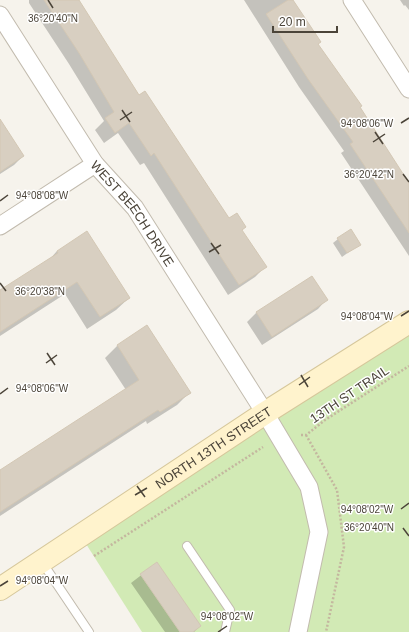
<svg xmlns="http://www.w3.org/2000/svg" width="409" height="632" font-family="Arial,sans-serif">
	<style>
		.green { fill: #d2eab5 }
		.shadow { fill: #0003 }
		.building { fill: #d8cfc1; stroke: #d3c7b4 }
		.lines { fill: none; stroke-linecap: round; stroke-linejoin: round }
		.lane-casing { stroke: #c2bbae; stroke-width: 10 }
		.street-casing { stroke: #c2bbae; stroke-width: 19 }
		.secondary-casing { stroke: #d6c79b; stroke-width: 24 }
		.path { stroke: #c4b79f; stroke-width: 2.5; stroke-dasharray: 2 2; stroke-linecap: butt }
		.lane { stroke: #fff; stroke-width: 8 }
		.street { stroke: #fff; stroke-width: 17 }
		.secondary { stroke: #fff3cd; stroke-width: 22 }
		.ticks { fill: none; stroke: #4b4439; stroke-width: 1.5 }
		.labels { text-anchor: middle; stroke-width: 3; stroke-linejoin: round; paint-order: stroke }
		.street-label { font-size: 13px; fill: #4b4439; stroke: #fff }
		.ticks-label { font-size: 10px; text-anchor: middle; fill: #4b4439; stroke: #fff; stroke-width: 3; stroke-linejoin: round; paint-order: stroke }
	</style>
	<rect width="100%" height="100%" fill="#f6f3ec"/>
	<path class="green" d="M409 324V632H142L81 536Z"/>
	<path class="shadow" d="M29 0H78L139 96 229 219 245 227 241 231 265 267 255 277 228 295 144 163 140 165 118 133 104 143 95 130 104 121 69 64 29 3Z
		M244 0H291L317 45 409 185V256L341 153 344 151 299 87Z
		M400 0H409V10L405 5 404 6Z
		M0 138 23 156 14 165 0 174Z
		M338 239 360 244 342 257 333 243Z
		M57 251 129 298 116 310 87 329 65 294 0 336V291L49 260Z
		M311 277 326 300 318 309 262 345 247 322 256 313Z
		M147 327 189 393 177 405 147 424 146 421 0 516V472L126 390 105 358 117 346Z
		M157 563 200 626 194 632H165L131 583Z"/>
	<path class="building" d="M44 0H79L139 95 145 91 229 218 237 213 246 227 242 230 267 267 239 285 154 153 151 156 129 123 115 133 105 118 114 112 79 53Z
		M288 0H293L321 42 318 44 362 106 360 107 409 183V233L350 144 353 142 308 79 266 14Z
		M0 119 24 156 0 172Z
		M351 229 361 245 347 253 337 238Z
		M87 231 130 298 100 317 77 282 0 332V290L58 253 57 251Z
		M312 276 328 300 272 337 256 312Z
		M147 325 191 393 160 412 158 410 0 512V470L139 380 117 345Z
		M157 562 201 626 193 632H180L140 574Z"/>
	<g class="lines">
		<defs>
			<path id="lane" d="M187 546 230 610 225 632
				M42 562 89 632"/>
			<g id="street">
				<path d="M352 0 409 89"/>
				<path id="s1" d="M0 15 95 164 135 208 265 413 309 487 319 532 298 632"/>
				<path d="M0 226 95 164"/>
			</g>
			<g id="secondary">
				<path id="s2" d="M0 589 265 413 409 322"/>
			</g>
		</defs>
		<use href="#lane" class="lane-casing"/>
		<use href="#street" class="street-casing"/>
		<use href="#secondary" class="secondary-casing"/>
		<path class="path" d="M301 435H306L325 420 409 366
			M306 435 337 490 344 547 326 632
			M94 556 263 447"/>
		<use href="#lane" class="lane"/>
		<use href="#street" class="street"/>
		<use href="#secondary" class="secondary"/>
	</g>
	<path class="ticks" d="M48 0 53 8M122 110 130 122M120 120 132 112M401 123 409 118M375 132 383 144M373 142 385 134M403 174 409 182M0 201 8 195M211 243 219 254M209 252 221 245M0 283 6 291M401 316 409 311M47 353 55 365M46 363 57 355M301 375 308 387M299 385 310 377M0 394 8 388M137 486 145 497M135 495 147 488M401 509 409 503M403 528 409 536M0 586 8 581M218 632 227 626"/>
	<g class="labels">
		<g class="street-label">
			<text dy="5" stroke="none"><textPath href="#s1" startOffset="239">WEST BEECH DRIVE</textPath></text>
			<text transform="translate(349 394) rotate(-34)" y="5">13TH ST TRAIL</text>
			<text dy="5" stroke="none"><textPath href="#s2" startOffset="256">NORTH 13TH STREET</textPath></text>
		</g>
	</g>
	<g class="ticks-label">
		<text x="53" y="22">36°20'40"N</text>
		<text x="367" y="127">94°08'06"W</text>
		<text x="369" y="178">36°20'42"N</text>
		<text x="42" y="199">94°08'08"W</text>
		<text x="40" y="295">36°20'38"N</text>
		<text x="367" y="320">94°08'04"W</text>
		<text x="42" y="392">94°08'06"W</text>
		<text x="367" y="513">94°08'02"W</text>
		<text x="369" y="531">36°20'40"N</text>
		<text x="42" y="584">94°08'04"W</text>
		<text x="227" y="620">94°08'02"W</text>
	</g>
	<path d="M273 26v6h64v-6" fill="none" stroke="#4b4439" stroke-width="2"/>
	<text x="279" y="26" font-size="12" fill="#4b4439" stroke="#ffffff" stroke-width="3" paint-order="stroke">20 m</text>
</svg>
